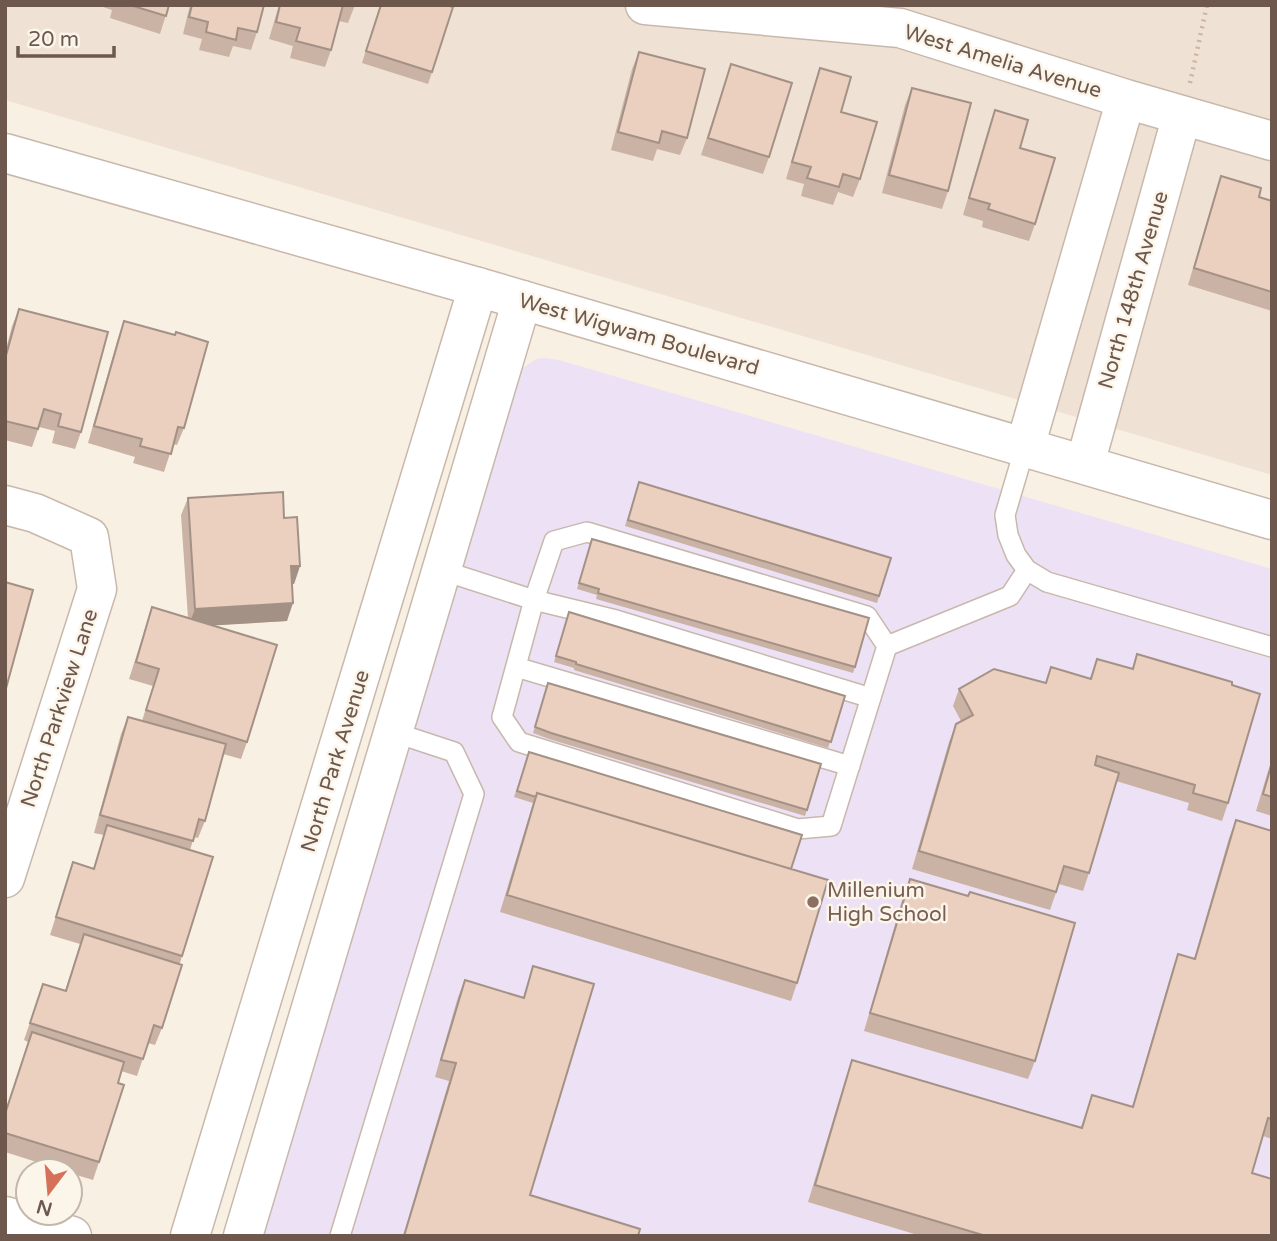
<svg xmlns="http://www.w3.org/2000/svg" width="1277" height="1241" font-family="'Varela Round',sans-serif">
	<style>
		.residential { fill: #efe2d4 }
		.education { fill: #ede1f5 }
		.lines { fill: none; stroke-linecap: round; stroke-linejoin: round }
		.service-casing { stroke: #c8b8ac; stroke-width: 22 }
		.minor-casing { stroke: #c8b8ac; stroke-width: 41 }
		.tertiary-casing { stroke: #c8b8ac; stroke-width: 41 }
		.path { stroke: #cfb3a3; stroke-width: 4.5; stroke-dasharray: 2 5; stroke-linecap: butt }
		.service { stroke: #fff; stroke-width: 19 }
		.minor { stroke: #fff; stroke-width: 38 }
		.tertiary { stroke: #fff; stroke-width: 38 }
		.wall { fill: #cab2a4 }
		.shaded-wall { fill: #a49186 }
		.building { fill: #ebcfbf; stroke: #a49186; stroke-width: 2 }
		.education-dot { fill: #8d6e63; stroke: #fcf5ea; stroke-width: 2.5 }
		.labels { text-anchor: middle; stroke-width: 5; stroke-linejoin: round; paint-order: stroke }
		.street-label { font-size: 21px; fill: #6e584d; stroke: #fcf5ea }
		.education-label { font-size: 21px; fill: #785e54; stroke: #fcf5ea; text-anchor: start }
	</style>
	<rect width="100%" height="100%" fill="#f9f0e4"/>
	<path class="residential" d="M5 5H1272V475L5 100Z"/>
	<path class="education" d="M545 358 559 360 1272 569V1236H254L520 370 536 359Z"/>
	<g class="lines">
		<defs>
			<path id="service" d="M1025 447 1005 515 1008 535 1016 555 1027 570 1047 582 1272 647
				M587 532 867 616 887 646 831 826 798 829 519 742 502 717 534 600 554 541Z
				M441 570 534 600 616 620 871 698
				M887 646 1010 596 1027 570
				M516 667 850 766
				M340 1236 474 794 454 752 393 732"/>
			<path id="minor" d="M645 5 900 28 1126 99 1272 141
				M1025 447 1126 99
				M1085 464 1182 115
				M5 505 35 513 89 537 97 589 5 878
				M5 1216 72 1236
				M190 1236 478 287
				M243 1236 522 300"/>
			<path id="tertiary" d="M5 153 478 287 1272 520"/>
		</defs>
		<use href="#service" class="service-casing"/>
		<use href="#minor" class="minor-casing"/>
		<use href="#tertiary" class="tertiary-casing"/>
		<path class="path" d="M1190 83 1207 5"/>
		<use href="#service" class="service"/>
		<use href="#minor" class="minor"/>
		<use href="#tertiary" class="tertiary"/>
	</g>
	<path class="wall" d="M97 5H169L160 34 110 18 112 10Z
		M190 5H264L257 32 251 50 233 46 229 57 199 50 202 39 183 34Z
		M279 5H355L348 23 339 21 331 50 325 67 290 58 293 46 269 39Z
		M380 5H446L432 72 428 84 362 63Z
		M639 52 687 138 680 155 657 149 653 161 611 150 632 69Z
		M731 64 769 157 763 174 701 155Z
		M820 68 841 112 860 179 853 197 838 192 833 205 801 196 804 184 786 179 814 85Z
		M912 88 948 191 942 209 882 193 905 105Z
		M995 110 1020 148 1035 224 1029 241 982 227 983 221 963 215 989 127Z
		M1221 176 1259 197 1272 201V311L1188 285 1215 194Z
		M19 309 81 432 75 449 52 443 55 431 39 427 32 447 5 440V353L12 326Z
		M124 321 184 428 177 445 173 444 164 472 133 463 135 457 88 443 118 338Z
		M639 482 891 558 877 603 625 526Z
		M188 498 284 518 300 566 294 584H292L287 621 212 625 247 742 241 759 223 754 205 821 198 838 194 837 190 850 182 956 162 1028 155 1045 148 1043 137 1076 121 1071 99 1162 93 1180 70 1173V1171H65L5 1152V1112L28 1042 24 1040 43 984 65 991 80 944 50 935 73 862 93 869 104 835 94 833 121 734 128 717 142 721 153 686 129 679 152 607 188 618 181 515Z
		M590 545 855 667 853 673 596 599 597 595 577 589Z
		M569 612 845 696 828 748 574 670V668L554 662Z
		M1137 654 1228 803 1222 821 1187 810 1189 803 1116 781 1089 873 1083 891 1059 884 1050 910 912 869 949 742 956 724 961 721 953 706 959 689 1045 683 1051 667 1090 678 1097 659 1132 669Z
		M548 683 821 764 805 816 549 739 533 733Z
		M529 752 792 869 797 983 791 1001 500 912 533 803 514 797Z
		M1272 758V816L1256 811Z
		M1236 820 1272 831V1139L1263 1136 1252 1173 1272 1236H921L808 1202 846 1077 852 1060 1081 1127 1092 1095 1132 1107 1172 971 1178 954 1194 959 1229 838Z
		M910 879 1035 1061 1028 1079 864 1031 903 897Z
		M533 966 530 1195 638 1236H403L449 1081 435 1077 458 997 465 980 523 998Z"/>
	<path class="shaded-wall" d="M291 566H300L294 584H284Z
		M293 603 287 621 188 627 195 609Z"/>
	<path class="building" d="M130 5H169L166 16Z
		M192 5H264L257 32 238 28 236 40 206 32 208 22 189 17Z
		M280 5H343L331 50 296 41 300 28 276 22Z
		M381 5H446L453 7 432 72 366 51Z
		M639 52 705 69 687 138 662 131 659 143 618 132Z
		M731 64 792 83 769 157 708 138Z
		M820 68 851 77 841 112 877 122 860 179 843 174 839 187 807 178 811 167 792 162Z
		M912 88 971 103 948 191 889 175Z
		M995 110 1028 120 1020 148 1055 158 1035 224 988 209 990 204 969 198Z
		M1221 176 1261 188 1259 197 1272 201V292L1194 268Z
		M19 309 108 332 81 432 58 426 61 414 44 409 38 429 5 421V359Z
		M124 321 175 335 176 332 208 342 184 428 178 427 171 454 140 446 142 439 94 426Z
		M639 482 891 558 879 596 628 520Z
		M283 492 284 518 297 517 300 566H291L293 603 195 609 188 498Z
		M592 539 869 618 855 667 598 593 599 589 579 583Z
		M5 582 33 590 5 692Z
		M152 607 277 645 247 742 146 710 159 669 136 662Z
		M569 612 845 696 831 742 576 664V662L556 656Z
		M1137 654 1232 682V685L1260 694 1228 803 1193 793 1195 785 1097 756 1095 765 1119 773 1089 873 1064 866 1056 892 919 851 956 724 973 715 959 689 994 669 1046 683 1051 667 1091 679 1097 659 1133 669Z
		M548 683 821 764 807 810 551 733 535 727Z
		M128 717 226 744 205 821 199 819 193 841 100 815Z
		M529 752 802 835 791 869 537 793 536 797 517 791Z
		M1272 763V797L1263 794Z
		M537 793 828 880 797 983 507 895Z
		M1236 820 1272 831V1119L1268 1118 1252 1173 1272 1179V1236H986L815 1185 852 1060 1082 1128 1092 1095 1133 1107 1178 954 1195 959Z
		M107 825 213 857 182 956 56 917 73 862 94 869Z
		M910 879 968 896 970 892 1075 923 1035 1061 870 1013Z
		M84 934 182 965 162 1028 154 1025 143 1059 30 1023 43 984 66 991Z
		M533 966 594 984 530 1195 640 1229 638 1236H404L456 1063 441 1060 465 980 524 998Z
		M32 1032 124 1062 118 1083 124 1085 99 1162 5 1133V1114Z"/>
	<circle class="education-dot" cx="813" cy="902" r="7"/>
	<g class="labels">
		<g class="street-label">
			<text transform="translate(1003 61) rotate(17)" y="7">West Amelia Avenue</text>
			<text transform="translate(1133 290) rotate(-74)" y="7">North 148th Avenue</text>
			<text transform="translate(639 334) rotate(16)" y="7">West Wigwam Boulevard</text>
			<text transform="translate(59 708) rotate(-72)" y="7">North Parkview Lane</text>
			<text transform="translate(335 761) rotate(-73)" y="7">North Park Avenue</text>
		</g>
		<g class="education-label">
			<text x="827" y="897">Millenium<tspan x="827" dy="24">High School</tspan></text>
		</g>
	</g>
	<rect width="1277" height="1241" fill="none" stroke="#6e584d" stroke-width="14"/>
	<g transform="translate(49 1192) rotate(196)"><circle r="33" fill="#fcf5ea" stroke="#c3b6ab" stroke-width="2"/>
	<path d="M0-5L12 26L0 18L-12 26Z" fill="#d47158"/>
	<text y="-10" font-size="19" font-weight="bold" text-anchor="middle" fill="#6e584d">N</text>
	</g>
	<path d="M18 46v10h96v-10" fill="none" stroke="#6e584d" stroke-width="3.5"/>
	<text x="28" y="46" font-size="21" fill="#6e584d" stroke="#fcf5ea" stroke-width="5" paint-order="stroke">20 m</text>
</svg>
